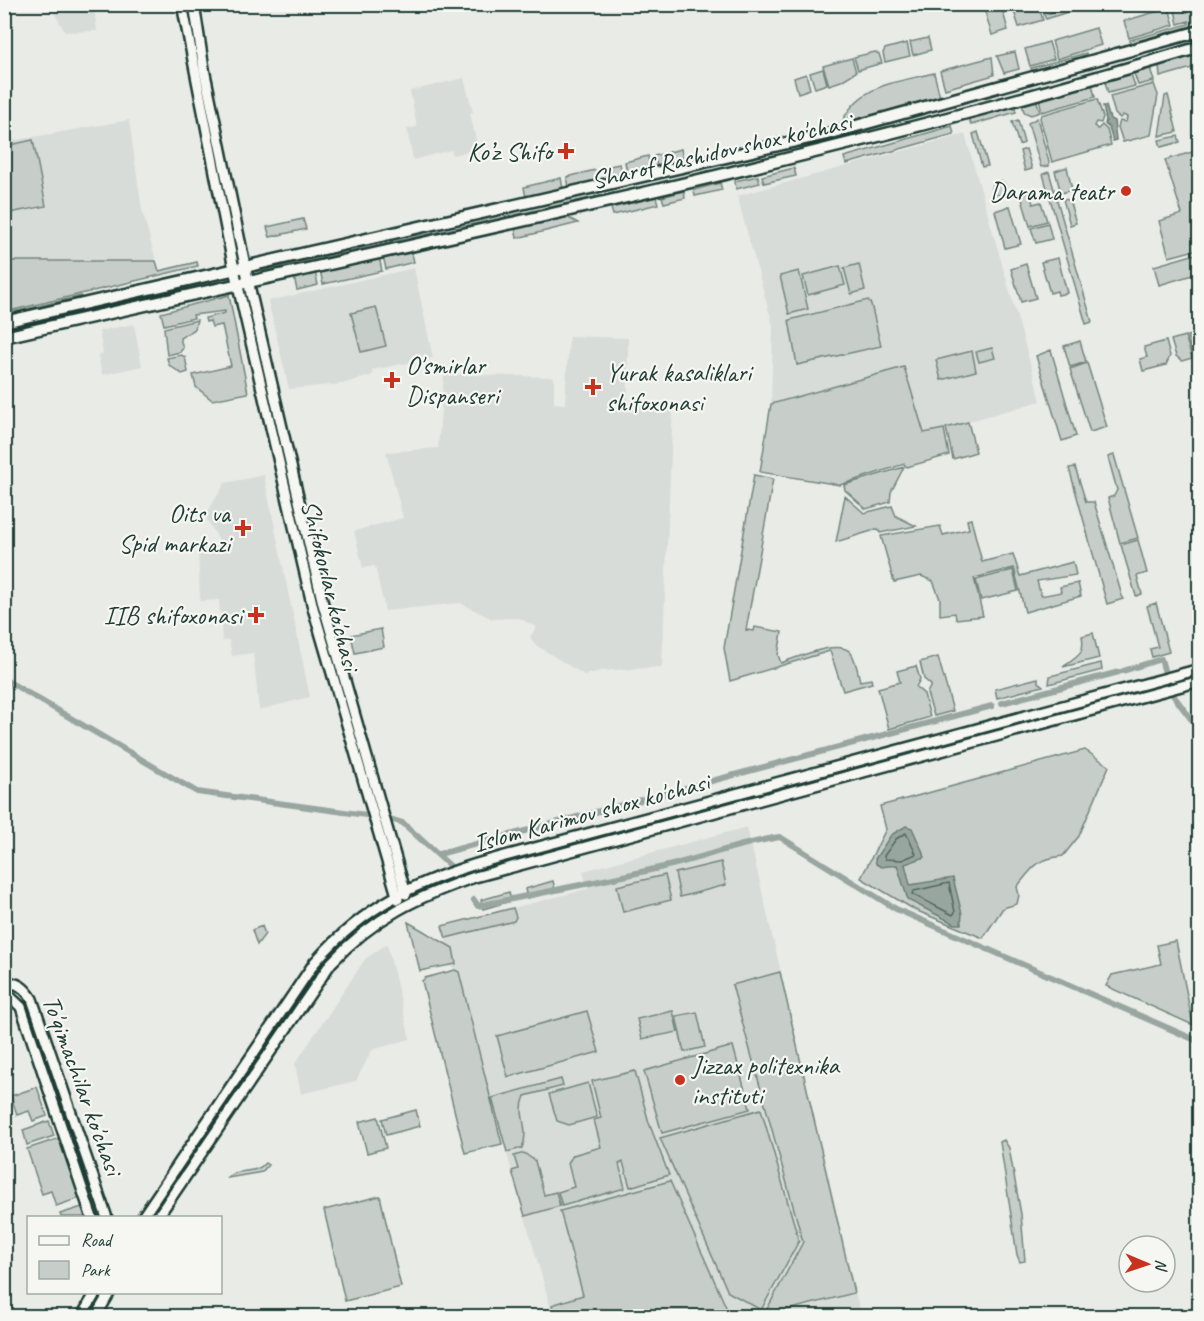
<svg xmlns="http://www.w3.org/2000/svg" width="1204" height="1321" font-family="Caveat,sans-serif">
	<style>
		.built { fill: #d8dcd8 }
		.green { fill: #c7cec9; stroke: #73867e; stroke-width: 1.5 }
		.water { fill: #99a6a0; stroke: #687c75; stroke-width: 1.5 }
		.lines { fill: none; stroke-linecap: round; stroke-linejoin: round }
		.shore { stroke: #50675f; stroke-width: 1.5 }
		.canal { stroke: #99a6a0; stroke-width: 6 }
		.secondary-casing { stroke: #1f3d34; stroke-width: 14 }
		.primary-casing { stroke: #1f3d34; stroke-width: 15 }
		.secondary { stroke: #f6f6f2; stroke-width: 9 }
		.primary { stroke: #f6f6f2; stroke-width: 10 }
		.poi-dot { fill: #c8321e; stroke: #f6f6f2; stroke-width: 2 }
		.labels { text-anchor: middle; stroke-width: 4.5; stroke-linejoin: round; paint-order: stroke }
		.street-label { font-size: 26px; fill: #1f3d34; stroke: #f6f6f2 }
		.poi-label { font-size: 26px; fill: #1f3d34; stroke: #f6f6f2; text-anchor: end }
	</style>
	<rect width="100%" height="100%" fill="#e9ebe7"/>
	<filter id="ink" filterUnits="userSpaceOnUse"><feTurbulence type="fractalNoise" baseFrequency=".0167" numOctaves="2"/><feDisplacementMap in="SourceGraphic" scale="12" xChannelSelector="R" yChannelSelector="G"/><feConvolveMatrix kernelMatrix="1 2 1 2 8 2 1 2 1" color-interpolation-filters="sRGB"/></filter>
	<g filter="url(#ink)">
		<path class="built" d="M50 5H94L97 31 65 32Z
			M464 78 473 112 470 113 478 149 453 155 451 150 413 160 407 129 417 127 410 91Z
			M129 120 142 210 156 261H5V142Z
			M965 134 1041 401 924 434 903 367 771 404 773 326 737 196Z
			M414 268 433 358 372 370 373 375 342 384 289 389 268 301Z
			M134 324 142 366 102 375 98 355 103 353 99 331Z
			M569 336 628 338V403L673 406 662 667 601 671 584 675 534 644 530 637 536 627 519 618 492 619 460 603 385 611 375 566 363 568 354 531 403 518 386 452 438 448 444 374 554 377V403L565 404Z
			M264 475 310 697 259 710 253 653 232 656 229 640 222 641 219 600 200 601 198 550 221 544 205 516 225 483Z
			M747 827 861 1316H553L491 1098 467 1024 442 926 587 889 583 871Z
			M387 944 410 1039 372 1050 356 1081 301 1094 295 1064 365 959Z"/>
		<path class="green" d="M1079 4 1089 5 1046 19 1044 15Z
			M1181 4 1199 5V24L1130 43V40L1189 24V21L1178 24 1174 6Z
			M983 5H1001L1008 30 992 35Z
			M1012 5H1038L1043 20 1019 27Z
			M1169 8 1174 25 1129 38 1124 21Z
			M1096 28 1101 45 1057 59 1052 41Z
			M928 38 931 50 913 55 910 42Z
			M1049 42 1054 59 1030 66 1025 49Z
			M907 43 910 56 885 62 883 53 885 49Z
			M875 52 879 54 882 63 858 70 854 57Z
			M1015 52 1019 69 1004 73 997 56Z
			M1086 53V55L1032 71 1031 68Z
			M1199 54V66L1160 77 1159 65Z
			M992 57 994 75 945 89 940 71Z
			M852 58 856 72 841 81 829 85 823 66Z
			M1150 68 1154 81 1138 85 1134 73Z
			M823 69 827 84 815 88 810 73Z
			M934 73 940 97 840 126C858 84 894 83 934 73Z
			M806 74 810 89 798 93 794 78Z
			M1131 74 1135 86 1108 93 1105 81Z
			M1092 84 1095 97 1042 112 1039 98Z
			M1154 84 1158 95 1151 135 1123 142 1118 127 1120 121 1126 122 1127 117 1123 115 1120 118 1115 114 1110 96Z
			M1168 95 1177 132 1159 136 1165 96Z
			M1036 99 1040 112 1031 115 1024 112 1022 103Z
			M1097 99 1103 117 1101 123 1096 122 1094 126 1098 129 1102 125 1107 130 1111 145 1052 162 1040 118 1041 115Z
			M1014 105 1016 112 971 125 969 118Z
			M1037 118 1049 162V166L1041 167 1028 123Z
			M1018 120 1024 143 1019 145 1012 122Z
			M952 126 954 134 846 164 844 157Z
			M978 132 988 166 982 167 973 134Z
			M1178 136 1180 142 1161 147 1159 140Z
			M33 140 46 206 9 213 5 189V146Z
			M681 149 683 160 657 166 654 156Z
			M1026 149 1032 169 1025 171 1020 151Z
			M1199 150V249L1169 257 1159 221 1182 214 1165 160Z
			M648 156 650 167 627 172 625 162Z
			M620 164 622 175 606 178 604 167Z
			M1067 167 1072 190 1061 193 1055 171Z
			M794 168 796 176 764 183 762 176Z
			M595 170 597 181 569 187 567 177Z
			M1049 172 1092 322 1086 324 1043 174Z
			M758 176 760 183 736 189 735 181Z
			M561 178 563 189 526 198 524 187Z
			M992 188a7 7 0 1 1 14 0a7 7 0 1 1-14 0Z
			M720 183 722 190 695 196 694 190Z
			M684 191 685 198 664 203 662 197Z
			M1030 192 1033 204 1041 202 1047 221 1030 226 1021 196Z
			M595 193 596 197 261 271V269Z
			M656 197 658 204 613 215 611 208Z
			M1063 199 1069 200 1076 223 1070 225Z
			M1010 206 1021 244 1005 248 995 211Z
			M565 216 578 223 517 238 515 228Z
			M303 219 306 229 270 237 267 227Z
			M1048 223 1052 239 1036 243 1031 228Z
			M411 250 414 262 386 269 383 256Z
			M1199 253V273L1159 285 1154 266Z
			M379 257 382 271 323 284 320 270Z
			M1058 258 1067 293 1058 295 1057 291 1050 293 1041 262Z
			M5 261H156L159 271 197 262 198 266 5 312Z
			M859 264 865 290 851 294 844 268Z
			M1026 264 1036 298 1021 302 1011 269Z
			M840 266 845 285 808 295 803 276Z
			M799 271 808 309 789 314 780 276Z
			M315 272 318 285 297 290 294 277Z
			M229 295 248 393 212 400 196 387 193 375 231 366 222 325 212 327 210 321 206 322 205 318 225 313V311L193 315 194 318 164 325 161 313Z
			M81 296 82 299 5 317 4 314Z
			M868 300 871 304 881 346 797 365 789 320Z
			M376 307 386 346 361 352 351 313Z
			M197 320 195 329 180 338 183 348 180 352 167 355 164 328Z
			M1199 333V344L1197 345 1199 356 1193 358 1187 336Z
			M1185 336 1192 358 1182 361 1176 356 1171 340Z
			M1080 341 1086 362 1070 367 1064 346Z
			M1166 341 1170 356 1166 365 1143 371 1140 359 1147 357 1144 347Z
			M992 348 995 358 979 362 976 352Z
			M1051 350 1076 436 1062 441 1036 356Z
			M972 351 976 371 941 380 936 360Z
			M181 355 185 357 188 372 182 374 169 365 167 358Z
			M1087 363 1107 427 1090 432 1070 369Z
			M904 367 924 433 944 429 949 455 907 467 904 464 840 485 760 472 771 404Z
			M968 422 976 452 953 459 946 428Z
			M1114 455 1138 538 1120 543 1108 498 1114 496 1117 490 1108 457Z
			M904 467 891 492 890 502 866 509 845 490 844 485Z
			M1075 467 1086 502H1094L1123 599 1107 604 1069 468Z
			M754 475 773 479 746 630 754 631 755 627 782 632 778 655 781 663C796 658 840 638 851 653 856 660 858 673 860 681L871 679 872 683 843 691 830 651 730 681 724 648Z
			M845 496 864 513 892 506 896 516 916 526 880 533 878 529 836 542Z
			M971 519 982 562 1013 554 1020 576 1073 562 1076 575 1037 581 1041 596 1061 592 1060 587 1078 583 1081 596 1025 612 1014 568 974 578 983 616 956 619 955 613 940 615V599L933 581 921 576 894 582 881 536 940 526 943 535 969 529 967 520Z
			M1138 540 1147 573 1137 576 1142 594 1136 596 1121 545Z
			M1013 570 1018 591 981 600 976 580Z
			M1156 603 1169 652 1152 657 1150 649 1158 647 1147 606Z
			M381 629 384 647 355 653 351 635Z
			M1093 633 1099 658 1063 667C1075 658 1086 655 1082 636Z
			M938 657 953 711 934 716 927 693 931 685 924 679 920 662Z
			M1101 663 1102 670 1049 684 1050 676Z
			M916 666 920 679 916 687 924 694 930 717 889 729 878 688 900 682 897 671Z
			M1038 678V682L1043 686 997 698 995 689Z
			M1085 750 1109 766 1079 836 1063 856C1036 859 1033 867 1017 887L1019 895 1017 904 1003 908 983 938 915 910 861 878 886 829 880 806Z
			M721 862 726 885 680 897 675 873Z
			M665 875 671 900 623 912 617 886Z
			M553 881 555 890 527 898 525 889Z
			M509 892 511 901 483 909 481 900Z
			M513 908 516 917 514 921 446 938 442 926Z
			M408 922 453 948 456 964 420 971Z
			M262 926 265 934 257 945 252 930Z
			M1176 941 1193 1025 1106 986 1112 975 1161 964 1157 945Z
			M455 970 459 972 502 1144 465 1153 422 981 425 978Z
			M780 972 854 1293 772 1314 766 1311 803 1242 732 985Z
			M26 997 65 1112 63 1113 24 998Z
			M587 1011 599 1052 508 1077 497 1036Z
			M673 1011 678 1032 642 1039 637 1019Z
			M697 1012 705 1047 684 1052 676 1016Z
			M733 1046 750 1109 662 1133 644 1071Z
			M635 1071 649 1123 669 1175 630 1187 623 1162 619 1164 625 1188 562 1206 558 1192 574 1187 568 1163 573 1155 601 1147 594 1120 601 1118 592 1081Z
			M561 1079 563 1086 525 1096C516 1116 531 1127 522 1148L507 1152 492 1098Z
			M588 1083 597 1117 569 1125 557 1121 549 1094Z
			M37 1087 47 1116 33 1121 29 1111 17 1115 11 1096Z
			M761 1109 799 1241 761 1310 728 1292 660 1138Z
			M416 1110 420 1126 386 1135 382 1119Z
			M378 1117 386 1148 367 1153 359 1122Z
			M68 1119 100 1217H97L65 1120Z
			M49 1121 54 1136 27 1145 23 1130Z
			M60 1138 80 1198 56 1206 51 1191 42 1194 27 1149Z
			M1004 1140 1009 1148 1021 1214 1025 1261 1020 1262 1017 1255 1000 1142Z
			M524 1153 535 1161 544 1195 556 1192 560 1206 525 1216 512 1171 518 1169 514 1156Z
			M265 1163 268 1165 262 1172 228 1178C237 1167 256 1175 265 1163Z
			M670 1181 730 1316H555L552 1305 583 1295 560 1211Z
			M380 1196 401 1287 345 1301 324 1210Z
			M82 1207 86 1217H61L60 1214Z"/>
		<path class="water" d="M1103 106H1106L1110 119 1114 121 1116 140 1113 141 1109 128 1105 124 1106 120Z
			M906 826 912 828 925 857 905 864 910 885 953 878 962 914 961 924H955L908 900 897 865 881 867 876 864 875 859 891 835Z"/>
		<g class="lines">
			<path class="shore" d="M906 833 916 854 902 860 885 859 884 856 896 839Z
				M949 883 955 912 953 915 912 894 914 891Z"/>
			<path class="canal" d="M1123 671 1161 659 1165 673
				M4 679 197 792 366 815
				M1170 691 1191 719
				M1002 703 1119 672
				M1199 723H1200
				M393 820 403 823 450 866
				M439 854 992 706
				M474 900 478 906C539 893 599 882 659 868 699 859 739 843 780 837L896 909 1200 1042"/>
			<defs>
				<path id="secondary" d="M182 4 234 269 313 608 398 899
					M194 4 204 69 251 294 323 604 406 894
					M4 982C18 982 25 988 32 999L107 1218
					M4 991 21 1007 92 1218
					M142 1218 315 962C365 905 419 880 490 860L1200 669
					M157 1218 331 963C374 917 417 897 475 877L1200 681
					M82 1316 96 1292
					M96 1316 110 1292"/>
				<path id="primary" d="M4 322 831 133 1200 31
					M4 337C404 245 807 166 1200 47"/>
			</defs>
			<use href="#secondary" class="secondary-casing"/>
			<use href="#primary" class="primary-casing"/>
			<use href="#secondary" class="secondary"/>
			<use href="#primary" class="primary"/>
		</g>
	</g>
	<g class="poi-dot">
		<path d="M563 142h6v6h6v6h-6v6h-6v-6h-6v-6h6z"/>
		<circle cx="1126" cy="191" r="6"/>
		<path d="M389 371h6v6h6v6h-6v6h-6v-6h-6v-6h6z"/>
		<path d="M590 378h6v6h6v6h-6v6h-6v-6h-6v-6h6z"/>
		<path d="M240 519h6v6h6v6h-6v6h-6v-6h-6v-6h6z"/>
		<path d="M253 606h6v6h6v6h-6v6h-6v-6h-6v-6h6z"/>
		<circle cx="680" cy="1080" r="6"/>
	</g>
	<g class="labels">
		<g class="street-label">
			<text transform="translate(721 150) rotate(-13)" y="9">Sharof Rashidov shox ko'chasi</text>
			<text transform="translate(331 585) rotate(76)" y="9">Shifokorlar ko'chasi</text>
			<text transform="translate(591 812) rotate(-15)" y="9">Islom Karimov shox ko'chasi</text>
			<text transform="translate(83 1085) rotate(70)" y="9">To'qimachilar ko'chasi</text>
		</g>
		<g class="poi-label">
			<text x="552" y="160">Ko’z Shifo</text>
			<text x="1114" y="200">Darama teatr</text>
			<text x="406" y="374" text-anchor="start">O'smirlar<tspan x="406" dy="30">Dispanseri</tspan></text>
			<text x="606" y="381" text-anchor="start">Yurak kasaliklari<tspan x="606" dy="30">shifoxonasi</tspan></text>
			<text x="230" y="522">Oits va<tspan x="230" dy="30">Spid markazi</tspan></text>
			<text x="242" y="624">IIB shifoxonasi</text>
			<text x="692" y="1074" text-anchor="start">Jizzax politexnika<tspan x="692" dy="30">instituti</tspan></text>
		</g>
	</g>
	<rect width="1204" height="1321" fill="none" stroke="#f6f6f2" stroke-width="24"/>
	<rect x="12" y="12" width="1180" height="1297" fill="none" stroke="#1f3d34" stroke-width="2" filter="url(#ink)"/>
	<rect x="27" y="1216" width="195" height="78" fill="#f6f6f2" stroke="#a0aca6" stroke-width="1.5"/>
	<rect x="39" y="1236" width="30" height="9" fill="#f6f6f2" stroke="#a0aca6" stroke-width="1.5"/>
	<text x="81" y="1246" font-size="18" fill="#1f3d34">Road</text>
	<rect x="39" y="1261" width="30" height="18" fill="#c7cec9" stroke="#a0aca6" stroke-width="1.5"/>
	<text x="81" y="1276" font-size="18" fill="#1f3d34">Park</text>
	<g transform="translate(1147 1264) rotate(92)"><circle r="28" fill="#f6f6f2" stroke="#a0aca6" stroke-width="1.5"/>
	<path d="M0-4.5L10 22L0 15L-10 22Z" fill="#c8321e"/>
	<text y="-9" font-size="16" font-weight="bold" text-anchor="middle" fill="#1f3d34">N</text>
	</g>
</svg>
